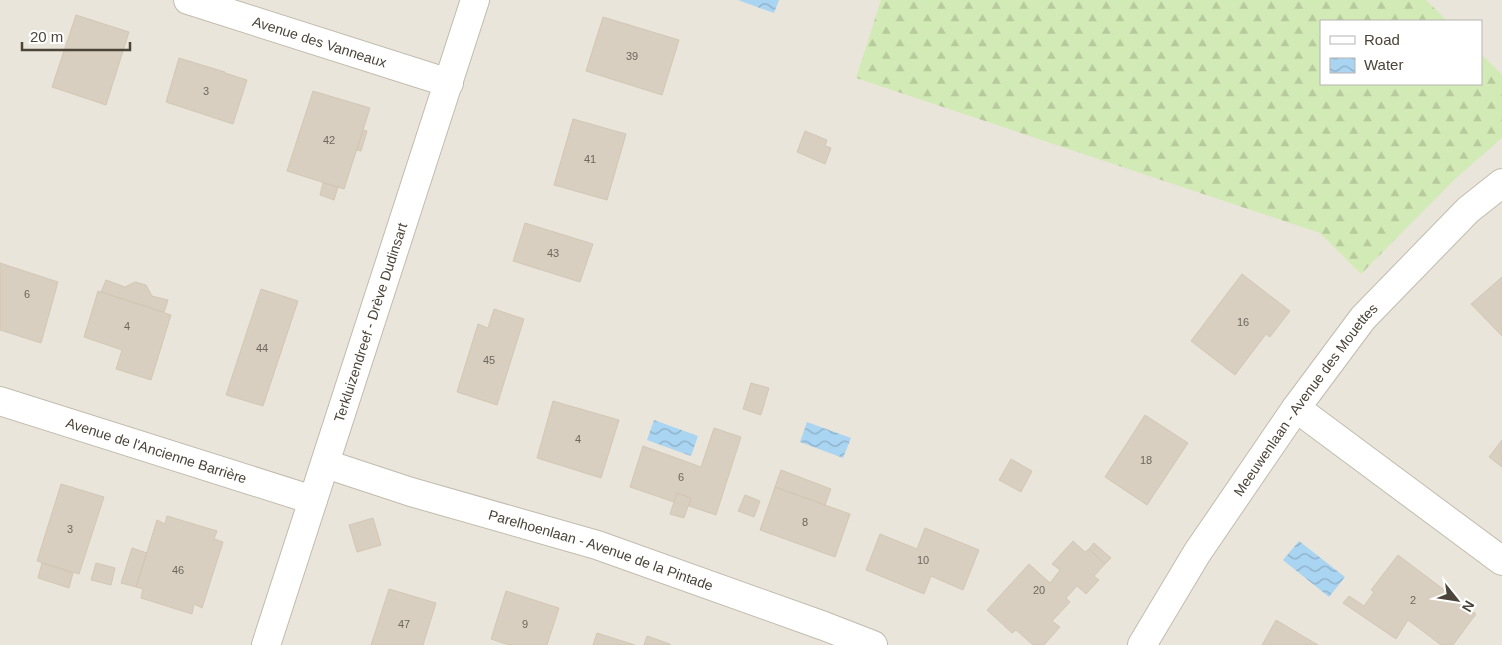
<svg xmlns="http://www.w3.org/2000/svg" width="1502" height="645" font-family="Helvetica,sans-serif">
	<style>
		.residential { fill: #eae5da; fill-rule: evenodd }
		.forest { fill: url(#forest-firs) }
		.water { fill: url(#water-waves) }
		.building { fill: #d8cfc1; stroke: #d3c7b4 }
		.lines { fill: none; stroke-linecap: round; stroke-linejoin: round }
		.minor-casing { stroke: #c2bbae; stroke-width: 30 }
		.minor { stroke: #fff; stroke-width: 28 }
		.labels { text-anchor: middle; stroke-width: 4; stroke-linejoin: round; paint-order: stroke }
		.number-label { font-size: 11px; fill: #6e675b }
		.street-label { font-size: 14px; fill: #4b4439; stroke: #fff }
	</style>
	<defs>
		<pattern id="forest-firs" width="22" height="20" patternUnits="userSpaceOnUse" patternTransform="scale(1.25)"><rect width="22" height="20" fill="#d2eab5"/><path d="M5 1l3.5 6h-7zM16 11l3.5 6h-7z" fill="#b6ca9c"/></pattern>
		<pattern id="water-waves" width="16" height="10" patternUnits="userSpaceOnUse" patternTransform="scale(1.25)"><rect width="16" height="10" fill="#a9d4f2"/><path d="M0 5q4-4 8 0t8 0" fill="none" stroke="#8caec5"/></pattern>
	</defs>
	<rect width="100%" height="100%" fill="#f6f3ec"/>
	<path class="residential" d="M0 0H1502V645H0ZM1321 21H1481V84H1321Z"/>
	<path class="forest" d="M881 0H1426L1447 21H1321V84H1481V54L1502 75V138L1456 178 1361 274 1320 233 856 78Z"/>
	<path class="water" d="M738 0H779L774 13Z
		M654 420 698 436 691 456 647 440Z
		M807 422 851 438 843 458 800 442Z
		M1299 541 1345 577 1329 597 1283 560Z"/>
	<path class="building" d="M76 15 129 32 106 105 52 87Z
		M603 17 679 40 662 95 586 71Z
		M179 58 225 72V73L247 80 233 124 166 102Z
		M313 91 370 108 344 189 287 171Z
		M573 119 626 134 607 200 554 185Z
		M363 130 367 131 361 151 357 150Z
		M805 131 827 140 825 146 831 148 825 164 797 152Z
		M323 183 338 187 334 200 320 195Z
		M525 223 593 244 580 282 513 261Z
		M0 263 58 282 41 343 0 330Z
		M1242 274 1290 311 1270 337 1266 334 1235 375 1191 341Z
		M1502 277V336L1471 304Z
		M106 280 125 287 135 282 146 285 152 296 168 300 164 312 101 292Z
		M261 289 298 301 263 406 226 395Z
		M98 291 171 315 151 380 116 369 122 350 84 337Z
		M494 309 524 319 497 405 457 392 478 324 488 328Z
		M751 383 769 388 761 415 743 409Z
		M553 401 619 420 601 478 537 458Z
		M1145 415 1188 443 1147 505 1105 477Z
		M714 428 741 437 716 515 689 506 691 498 677 493 674 502 630 487 643 446 701 467Z
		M1502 440V467L1489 457Z
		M1011 459 1032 471 1021 492 999 480Z
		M781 470 831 489 825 505 775 487Z
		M61 484 104 497 79 574 37 561Z
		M775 487 850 514 835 557 760 530Z
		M677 493 691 498 684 518 670 514Z
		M745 495 760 501 754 517 738 511Z
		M167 516 217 531 214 539 223 542 202 608 194 604 192 614 141 598 143 589 136 587 157 520 165 524Z
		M373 518 381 545 357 552 349 525Z
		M925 528 979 550 963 590 931 576 924 594 866 570 880 534 917 549Z
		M1073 541 1085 552 1089 549 1105 564 1094 576 1099 580 1086 594 1077 586 1066 598 1070 602 1052 621 1060 627 1044 645H1033L1016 630 1012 633 987 610 1029 564 1050 583 1060 570 1052 564Z
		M1094 543 1111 558 1105 564 1089 549Z
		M132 548 147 553 136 587 121 583Z
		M1398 555 1476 614 1453 645H1441L1408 620 1396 639 1343 603 1349 596 1364 606 1374 592 1371 590Z
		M42 563 73 573 69 588 38 578Z
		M96 563 115 568 111 585 91 580Z
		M389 589 436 603 423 645H371Z
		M506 591 559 608 547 645H509L491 639Z
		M1276 620 1318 645H1262Z
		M597 633 635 645H593Z
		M647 636 670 644V645H644Z"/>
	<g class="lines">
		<defs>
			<g id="minor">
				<path id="s1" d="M188 0 449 83"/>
				<path id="s2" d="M0 401 313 500"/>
				<path d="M1296 408 1502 561"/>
				<path id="s3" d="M326 464 411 492 597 545 824 626 873 645"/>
				<path id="s4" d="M266 645 475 0"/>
				<path id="s5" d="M1142 645 1197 553 1296 408 1363 318 1468 210 1502 183"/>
			</g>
		</defs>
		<use href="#minor" class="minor-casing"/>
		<use href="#minor" class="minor"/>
	</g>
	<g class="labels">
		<g class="number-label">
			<text x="632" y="60">39</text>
			<text x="206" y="95">3</text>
			<text x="329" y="144">42</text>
			<text x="590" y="163">41</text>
			<text x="553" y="257">43</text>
			<text x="27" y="298">6</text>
			<text x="1243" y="326">16</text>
			<text x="127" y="330">4</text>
			<text x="262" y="352">44</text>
			<text x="489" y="364">45</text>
			<text x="578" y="443">4</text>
			<text x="1146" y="464">18</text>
			<text x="681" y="481">6</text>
			<text x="805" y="526">8</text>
			<text x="70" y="533">3</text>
			<text x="923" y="564">10</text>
			<text x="178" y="574">46</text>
			<text x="1039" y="594">20</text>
			<text x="1413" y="604">2</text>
			<text x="404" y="628">47</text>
			<text x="525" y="628">9</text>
		</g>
		<g class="street-label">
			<text dy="5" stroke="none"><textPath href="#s1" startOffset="138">Avenue des Vanneaux</textPath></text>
			<text dy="5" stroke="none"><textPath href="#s4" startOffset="339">Terkluizendreef - Drève Dudinsart</textPath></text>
			<text dy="5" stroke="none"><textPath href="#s5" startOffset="295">Meeuwenlaan - Avenue des Mouettes</textPath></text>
			<text dy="5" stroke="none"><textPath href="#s2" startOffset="164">Avenue de l'Ancienne Barrière</textPath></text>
			<text dy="5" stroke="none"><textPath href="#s3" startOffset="288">Parelhoenlaan - Avenue de la Pintade</textPath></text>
		</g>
	</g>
	<rect x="1320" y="20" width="162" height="65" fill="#ffffff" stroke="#b7b4b0"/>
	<rect x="1330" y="36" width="25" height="8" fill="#ffffff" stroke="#b7b4b0"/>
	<text x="1364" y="45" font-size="15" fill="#4b4439">Road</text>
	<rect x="1330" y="58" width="25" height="15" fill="url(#water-waves)" stroke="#b7b4b0"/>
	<text x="1364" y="70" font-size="15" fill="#4b4439">Water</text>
	<g transform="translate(1457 600) rotate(120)" stroke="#ffffff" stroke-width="4" paint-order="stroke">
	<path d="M0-4L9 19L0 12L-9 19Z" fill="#4b4439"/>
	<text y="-8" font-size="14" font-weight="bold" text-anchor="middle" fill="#4b4439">N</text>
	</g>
	<path d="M22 42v8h108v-8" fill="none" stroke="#4b4439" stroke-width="2.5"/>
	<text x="30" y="42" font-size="15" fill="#4b4439" stroke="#ffffff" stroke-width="4" paint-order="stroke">20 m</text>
</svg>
